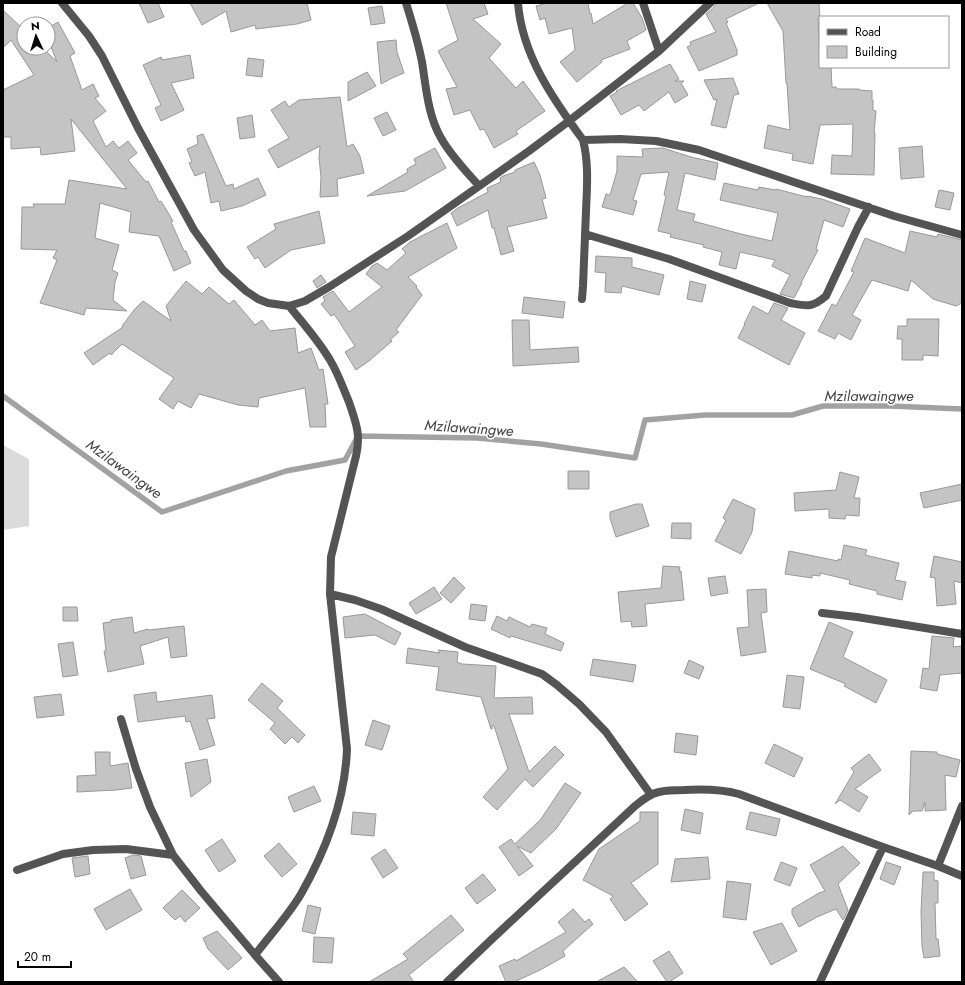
<svg xmlns="http://www.w3.org/2000/svg" width="965" height="985" font-family="Jost,sans-serif">
	<style>
		.green { fill: #dbdbdb }
		.lines { fill: none; stroke-linecap: round; stroke-linejoin: round }
		.stream { stroke: #a2a2a2; stroke-width: 5.5 }
		.building { fill: #c4c4c4; stroke: #989898 }
		.street { stroke: #545454; stroke-width: 8 }
		.labels { text-anchor: middle; stroke-width: 3; stroke-linejoin: round; paint-order: stroke }
		.water-label { font-size: 15px; font-style: italic; fill: #434343; stroke: #fff }
	</style>
	<rect width="100%" height="100%" fill="#fff"/>
	<path class="green" d="M3 445 29 459V526L3 530Z"/>
	<g class="lines">
		<path class="stream" d="M3 396 162 512 286 471 345 460 358 436 477 438 541 444 635 458 645 420 705 415H792L823 406H890L962 409"/>
	</g>
	<path class="building" d="M139 3H158L164 17 148 23Z
		M190 3H307L311 20 297 24 256 29 255 25 231 32 226 11 202 25Z
		M446 3H484L488 14 473 19 501 44 489 58 516 88 523 81 545 111 516 131 518 134 494 148 484 129 480 130 470 110 454 115 446 89 457 87 438 51 458 40Z
		M547 3H588L590 14 591 13 593 24 628 3H633L642 18 646 30 627 41 630 49 601 60 602 62 577 82 560 62 575 50 572 28 549 34 545 18 540 20 536 6Z
		M715 3H759L726 19 728 22 726 23 737 50V55L699 71 687 47 691 45 690 42 716 32 706 14 714 7Z
		M767 3H819L820 18H818L820 67H831L832 87H836L837 89H859V90L872 91V100H873V110L876 111 874 133H875L874 175 831 174 832 155 852 156 853 124 820 125 813 164 792 160 793 154 764 148 768 125 790 130 787 83H786L783 31Z
		M382 6 385 23 371 25 368 8Z
		M3 10 24 30V48H43L57 62 48 39V28L58 22 75 53 70 56 82 90 93 84 99 96 95 98 106 111 93 121 106 147 113 141 119 148 128 141 137 153 128 160 146 182 148 181 159 202 161 201 173 221 171 222 184 251H186L191 263 174 271 159 236 129 232 131 212 100 203 95 238 119 245 112 270 118 273 115 282 113 300 127 311 86 308 84 315 40 303 57 260 53 258 57 250 21 249 22 207H34L33 204H65L69 180 127 189 71 119 75 151 41 155 40 147 11 149V137H3V90L34 75 11 40 3 48Z
		M396 40 397 52 404 73 392 78 381 84 377 42Z
		M190 55 194 78 171 83 184 110 161 121 155 108 161 105 143 65 161 57 162 60Z
		M248 58 264 60 262 77 246 75Z
		M670 64 679 79 675 81H684L681 83 688 95 675 103 669 92 644 111 639 105 621 115 610 96 617 92 616 91Z
		M367 72 376 86 348 101V82Z
		M733 78 739 94 734 95 726 128 711 125 717 99 714 100 704 80Z
		M340 97 347 147 353 144 360 156 364 173 337 179 338 196 320 197 321 177 319 158 320 146 278 168 268 150 289 138 271 110 285 101 289 107 299 100Z
		M387 112 396 130 383 136 374 118Z
		M252 115 255 137 240 139 237 118Z
		M203 134 226 186 233 184 234 189 258 178 266 195 242 206 221 211 219 201 211 203 205 172 195 176 189 163 192 162 187 149 198 144 197 136Z
		M922 146 924 177 901 179 899 148Z
		M435 148 446 168 405 191 367 196 408 172 407 169 416 164 414 159Z
		M663 148 691 157 718 163 715 180 685 173 677 210 695 214 693 221 741 234 772 241 778 213 720 200 724 183 758 190 759 187 775 190 776 189 807 197V196L822 199 850 209 843 227 824 220 816 249 818 250 801 283H802L794 298 780 294 790 275 772 266 775 260 740 252 736 269 719 265 722 252 703 247 704 245 670 237 671 234 658 231 666 196 664 195 669 172 641 174 633 200 637 201 633 215 602 207 606 194 610 195 617 171V156L643 157 642 149Z
		M534 162 540 175 546 198 542 199 547 218 507 227 514 251 501 255 494 228H492L488 210 457 226 451 213 458 208 488 192 487 188 501 182 500 178 503 176 515 172V170Z
		M939 190 954 193 950 210 935 207Z
		M319 211 325 243 291 250 265 268 258 257 255 259 247 247 276 229 274 224Z
		M447 223 457 248 408 277 417 286 416 287 422 295 396 330 399 332 390 340 392 341 369 361 356 370 345 352 355 346 334 314 331 316 321 304 325 301 323 297 333 291 349 312 382 287 366 274 372 266 377 263 387 270 406 253 402 249 410 242Z
		M910 231 937 237 938 234 962 240V303L956 306 933 299 911 280 908 291 872 280 852 315 861 320 851 340 838 333 835 339 818 331 832 304 836 306 854 272 851 271 865 238 905 253Z
		M596 256 632 258V267L664 275 659 295 622 286 621 293 605 292 606 273 595 272Z
		M321 275 326 282 317 288 313 281Z
		M186 281 202 294 209 287 229 304 234 300 255 325 262 320 270 331 295 328 298 353 311 348 319 370 323 369 328 404H325L326 427H310L305 388 259 398 258 407 238 405 199 394 191 408 178 401 173 409 159 399 174 378 122 344 111 355 110 353 93 365 84 353 123 327 122 326 134 310 143 301 171 321 166 306Z
		M690 281 706 285 702 302 687 299Z
		M524 297 565 302 563 318 522 313Z
		M774 303 788 308 781 320 805 333 789 365 738 338 745 324H744L753 306 768 314Z
		M907 319H939L938 356 923 355V360H902V339H897L898 326H907Z
		M512 320H529L530 350 578 347 579 362 513 366Z
		M568 471H589V489H568Z
		M840 472 859 477 854 498H860L859 516 846 515 845 519 829 518V509L795 511 794 493 836 490Z
		M962 484V500L924 508 920 493Z
		M733 499 755 509 752 532 741 554 715 541 726 520 723 518Z
		M636 504H642L649 526 616 537 610 518V512Z
		M672 523H691V539L671 538Z
		M844 545 867 550 865 555 899 563 895 580 906 582 902 600 877 594V591L849 584 850 580 820 573V576L812 575V578L785 574 789 551 838 561V559L841 560Z
		M934 556 962 562V583L954 581 956 604 937 606 935 578 930 577Z
		M663 566 680 567 679 571H681L684 600 645 604 647 626 632 627 631 621 621 622 618 592 661 588Z
		M725 576 728 593 711 596 708 578Z
		M454 577 465 588 451 603 440 593Z
		M434 587 442 599 416 614 409 603Z
		M766 589 767 612 761 613 766 652 741 656 737 628 749 627 747 590Z
		M471 604 487 606 485 621 469 619Z
		M63 607H77L78 621H63Z
		M365 614 401 633 395 645 375 635 345 638 343 617Z
		M497 616 507 621 509 617 530 627 532 624 547 628 545 634 564 643 561 651 511 636 510 638 491 629Z
		M132 617 134 633 148 629 149 630 184 626 187 656 171 658 168 637 140 646 144 664 108 672 104 651H106L103 623 111 622V620Z
		M829 622 853 632 843 657 887 680 876 703 844 686 846 684 810 669Z
		M932 636 954 638 953 647 962 646V673L940 675 937 691 920 688 923 668 929 669Z
		M73 642 78 675 63 677 58 644Z
		M408 648 440 653 438 650 458 652 457 662 462 664 496 666 494 698 532 697 533 714H509L529 772 555 746 564 755 533 787 525 779 497 810 483 797 508 769 494 726H492V729H491L481 697 436 690 439 667 406 663Z
		M593 659 636 665 633 682 590 675Z
		M689 660 704 667 699 679 684 673Z
		M787 675 804 677 800 709 783 707Z
		M262 683 283 701 277 708 305 735 298 743 292 737 285 744 270 729 275 723 248 700Z
		M156 692 157 702 212 695 215 718 207 719 215 745 200 750 190 721 186 722 185 716 138 722 134 695Z
		M61 694 64 715 37 718 34 697Z
		M373 720 390 726 382 750 365 745Z
		M676 733 698 736 696 755 674 752Z
		M774 744 803 758 794 777 765 763Z
		M911 751 937 752V754L960 760 956 777 945 775 946 810 925 811V802L922 811H913L909 815Z
		M95 752H110V766L128 763 132 788 116 790 77 792V776L96 775Z
		M869 754 881 770 855 789 868 797 859 812 840 800 835 804 854 772 851 768Z
		M207 759 211 782 191 797 185 763Z
		M565 783 581 793 556 829 531 853 517 846 526 857 533 866 519 876 499 847 511 839 515 844 541 819Z
		M314 786 321 801 294 812 288 797Z
		M685 809 703 813 700 834 681 830Z
		M353 812 376 814 374 836 351 834Z
		M640 812H658V864L631 883 648 904 625 921 610 899 613 896 583 880 599 849 640 821Z
		M750 812 780 819 776 836 746 829Z
		M222 839 236 861 219 872 205 850Z
		M279 843 297 864 282 877 264 856Z
		M843 846 860 863 838 884 848 910 843 920 836 909 817 917 799 927 792 914V909L819 893 825 891 810 865Z
		M385 849 398 868 383 878 371 858Z
		M133 855 141 856 146 875 131 879 125 858Z
		M88 856 90 874 75 877 72 858Z
		M708 857 710 879 671 882 675 859Z
		M781 862 797 868 790 886 774 880Z
		M886 862 901 867 894 885 880 879Z
		M923 872H934V880L938 881V903H935L936 939H938L940 956 924 958 922 946 921 912Z
		M483 874 496 890 477 904 465 888Z
		M727 881 751 884 746 920 723 917Z
		M130 889 142 910 106 930 94 909Z
		M182 890 200 908 185 922 180 916 175 920 163 908Z
		M308 905 321 908 315 934 302 931Z
		M573 909 585 922 589 919 593 924 563 951 565 956 540 970 514 982H506L499 966 515 959 516 961 566 932 558 922Z
		M451 915 464 930 409 975 414 982H369L408 959 403 954Z
		M782 923 797 951 771 965 753 932Z
		M217 931 242 958 228 970 208 949 203 938Z
		M314 937 334 938 332 963 313 962Z
		M669 951 683 973 669 982H667L653 961Z
		M624 967 638 982H596Z"/>
	<g class="lines">
		<path class="street" d="M62 3 89 36 102 56 138 128 194 230 223 270 246 291 258 299 268 303 289 306 305 301 329 287 408 236 529 151 569 121 659 51 710 3
			M406 3C412 22 418 42 422 62 426 87 428 116 441 138 451 156 466 171 479 186
			M518 3C522 55 553 99 583 140L620 139 656 141 699 150 894 216 962 235
			M643 3 659 51
			M585 234 669 259 790 303C807 306 812 308 826 296L858 227 869 207
			M582 299 583 286C584 261 585 236 586 211 587 188 589 163 583 140
			M330 594 355 600 381 609 465 647 542 674 557 685 579 704 606 732 651 795
			M822 613 857 617 962 634
			M121 719 136 769 150 807 173 855 201 891 255 955 279 982
			M938 866 962 806
			M17 870 63 854 93 850 126 849 173 855
			M255 955C270 935 288 916 301 894 326 850 345 800 347 749L330 594 331 557 356 456C361 434 356 423 349 402 343 388 338 373 330 360 319 341 303 323 289 306
			M447 982 492 939 635 806C642 800 650 794 659 792 667 790 676 790 684 790 703 789 721 789 739 794L883 847 938 866 962 876
			M820 982 883 847"/>
	</g>
	<g class="labels">
		<g class="water-label">
			<text x="869" y="401">Mzilawaingwe</text>
			<text transform="translate(469 428) rotate(4)" y="5">Mzilawaingwe</text>
			<text transform="translate(124 469) rotate(36)" y="5">Mzilawaingwe</text>
		</g>
	</g>
	<rect width="965" height="985" fill="none" stroke="#000000" stroke-width="8"/>
	<rect x="819" y="16" width="130" height="52" fill="#ffffff" stroke="#999999"/>
	<rect x="827" y="29" width="20" height="6" fill="#545454" stroke="#999999"/>
	<text x="855" y="36" font-size="12" fill="#000000">Road</text>
	<rect x="827" y="46" width="20" height="12" fill="#c4c4c4" stroke="#999999"/>
	<text x="855" y="56" font-size="12" fill="#000000">Building</text>
	<g transform="translate(36 36) rotate(356)"><circle r="19" fill="#ffffff" stroke="#999999"/>
	<path d="M0-3L7 15L0 10L-7 15Z" fill="#000000"/>
	<text y="-6" font-size="11" font-weight="bold" text-anchor="middle" fill="#000000">N</text>
	</g>
	<path d="M18 961v6h53v-6" fill="none" stroke="#000000" stroke-width="2"/>
	<text x="24" y="961" font-size="12" fill="#000000" stroke="#ffffff" stroke-width="3" paint-order="stroke">20 m</text>
</svg>
